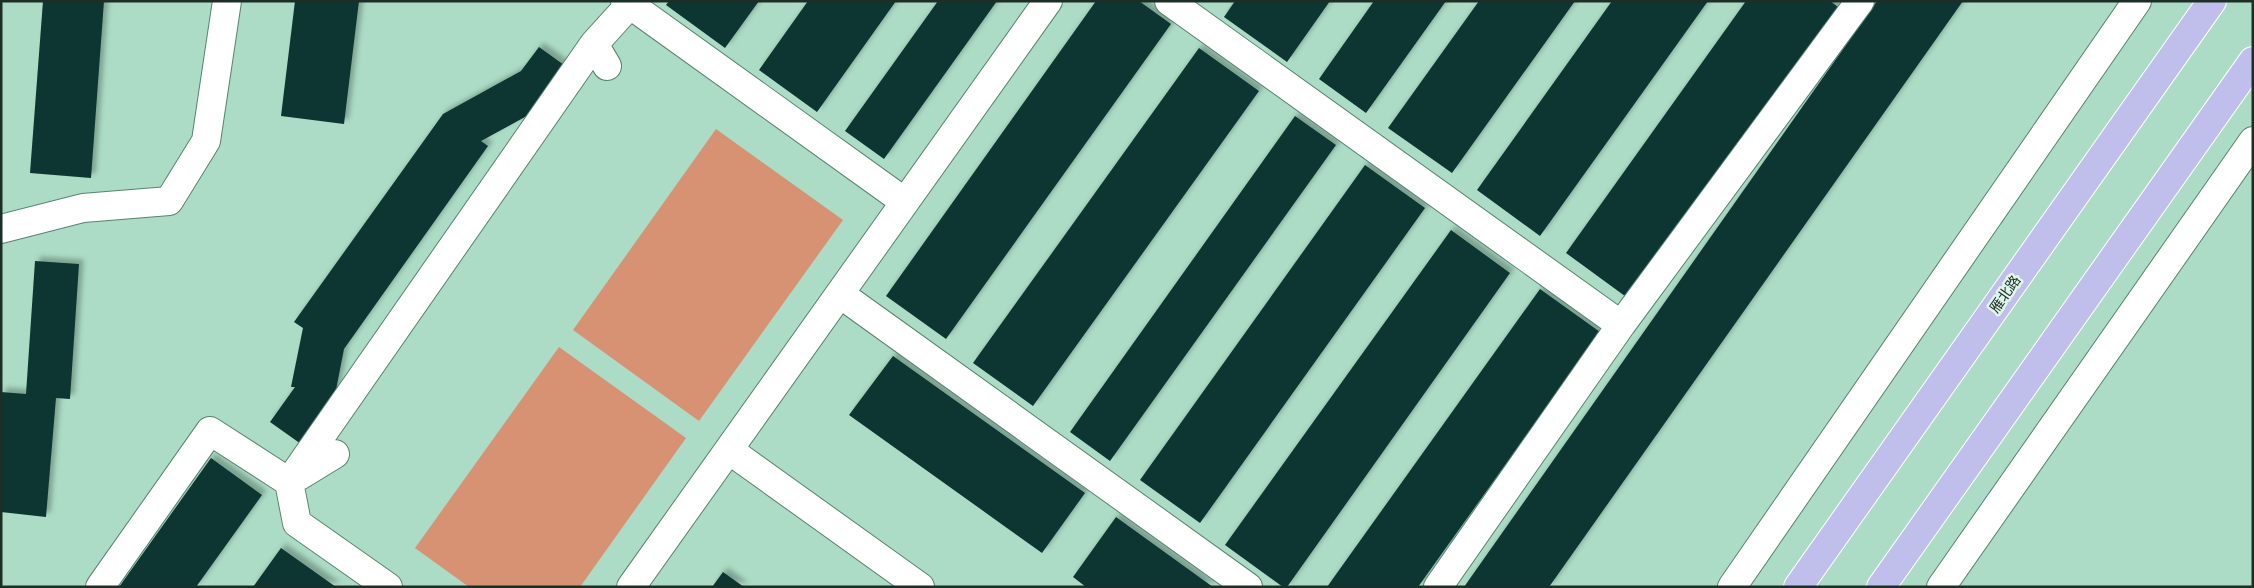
<svg xmlns="http://www.w3.org/2000/svg" width="2254" height="588" font-family="'IBM Plex Sans','Noto Sans SC',sans-serif">
	<style>
		.green { fill: #d69273 }
		.building { fill: #0a3631; filter: url(#shadow) }
		.lines { fill: none; stroke-linecap: round; stroke-linejoin: round }
		.minor-casing { stroke: #578471; stroke-width: 30 }
		.major-casing { stroke: #fff; stroke-width: 30 }
		.minor { stroke: #fff; stroke-width: 28 }
		.major { stroke: #c0beeb; stroke-width: 28 }
		.labels { text-anchor: middle; stroke-width: 5; stroke-linejoin: round; paint-order: stroke }
		.street-label { font-size: 14px; fill: #1c2f26; stroke: #def6eb }
	</style>
	<defs>
		<filter id="shadow"><feDropShadow dx="4.5" dy="-4.5" stdDeviation="2.5" flood-color="#0004"/></filter>
	</defs>
	<rect width="100%" height="100%" fill="#acdcc5"/>
	<path class="green" d="M716 129 843 220 699 421 573 330Z
		M559 347 686 438 580 587H469L415 548Z"/>
	<path class="building" d="M43 1H104L91 178 30 173Z
		M295 1H359L344 124 281 116Z
		M669 1H759L725 48 666 5Z
		M808 1H896L817 112 759 70Z
		M938 1H997L884 159 845 131Z
		M1096 1H1139L1171 24 946 339 886 296Z
		M1235 1H1330L1287 62 1224 17Z
		M1374 1H1446L1366 113 1319 79Z
		M1479 1H1575L1452 173 1388 128Z
		M1612 1H1708L1540 236 1477 190Z
		M1746 1H1830L1838 7 1629 299 1566 253Z
		M1877 1H1963L1549 587H1464Z
		M539 47 571 70 545 106 481 141 488 146 344 349 335 395 301 444 270 422 295 387H291L303 328 294 322 443 114 521 71Z
		M1199 48 1259 91 1033 406 973 363Z
		M1295 116 1336 145 1110 461 1070 432Z
		M1365 165 1425 208 1200 523 1140 480Z
		M1451 230 1510 273 1287 587H1283L1225 545Z
		M35 261 79 264 70 399 56 398 46 517 1 512V392L26 394Z
		M1540 289 1600 332 1418 587H1327Z
		M893 356 1085 493 1042 553 849 415Z
		M211 458 262 495 196 587H119Z
		M1116 517 1213 587H1086L1073 577Z
		M281 548 336 587H253Z
		M723 572 744 587H712Z"/>
	<g class="lines">
		<defs>
			<path id="minor" d="M625 1 905 202
				M1169 1 1621 325
				M607 66 594 44 633 1
				M1 229 83 208 169 201 206 141 227 1
				M840 294 1248 587
				M729 450 920 587
				M299 476 335 454
				M289 482 594 44
				M100 587 210 431 289 482 297 523 388 587
				M631 587 1048 1
				M1438 587 1621 325 1860 1
				M1732 587 2137 1
				M1941 587 2253 141"/>
			<path id="major" d="M1798 587 2212 1
				M1881 587 2253 61"/>
		</defs>
		<use href="#minor" class="minor-casing"/>
		<use href="#major" class="major-casing"/>
		<use href="#minor" class="minor"/>
		<use href="#major" class="major"/>
	</g>
	<g class="labels">
		<g class="street-label">
			<text transform="translate(2005 294) rotate(-55)" y="5">雁北路</text>
		</g>
	</g>
	<rect width="2254" height="588" fill="none" stroke="#1c2f26" stroke-width="5"/>
</svg>
